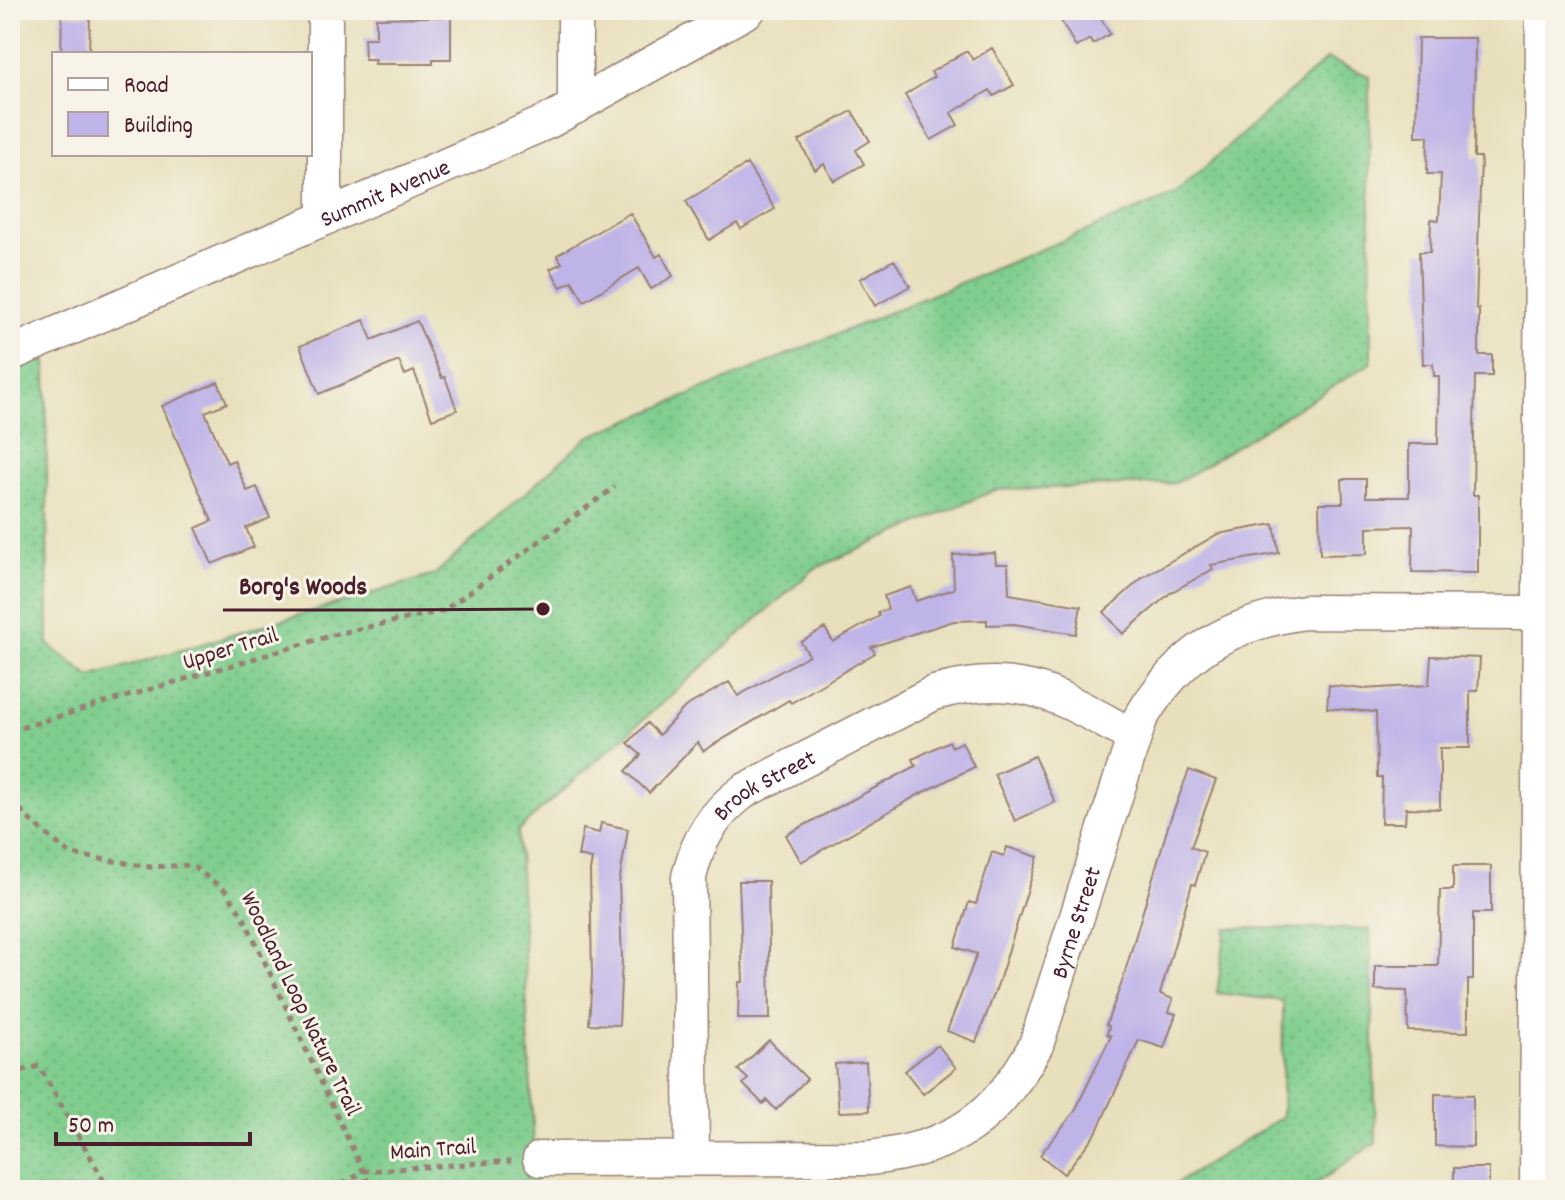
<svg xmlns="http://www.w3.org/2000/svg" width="1565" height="1200" font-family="Dekko,sans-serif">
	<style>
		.grass { fill: url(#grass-dots); stroke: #65765c; stroke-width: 2 }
		.building { fill: #bfb4e8 }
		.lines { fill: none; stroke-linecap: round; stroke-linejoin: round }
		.minor-casing { stroke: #998074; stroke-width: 37 }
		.path { stroke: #998074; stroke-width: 5; stroke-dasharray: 6 6; stroke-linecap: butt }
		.minor { stroke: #fff; stroke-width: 34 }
		.labels { text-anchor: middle; stroke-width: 6; stroke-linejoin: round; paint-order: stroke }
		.street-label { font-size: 24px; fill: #4a1f2b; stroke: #f7f3e8 }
		.leader { fill: none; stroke: #4a1f2b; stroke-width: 3 }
		.callout-dot { fill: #4a1f2b; stroke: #f7f3e8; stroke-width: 3 }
		.callout-label { font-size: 26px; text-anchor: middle; font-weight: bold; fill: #4a1f2b; stroke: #f7f3e8; stroke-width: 6; stroke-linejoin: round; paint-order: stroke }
	</style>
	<defs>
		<pattern id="grass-dots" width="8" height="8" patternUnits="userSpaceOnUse" patternTransform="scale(2)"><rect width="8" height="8" fill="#80ce8e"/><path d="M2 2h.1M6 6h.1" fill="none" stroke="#70b07b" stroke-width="1.8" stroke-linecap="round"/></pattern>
	</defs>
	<rect width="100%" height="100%" fill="#f7f3e8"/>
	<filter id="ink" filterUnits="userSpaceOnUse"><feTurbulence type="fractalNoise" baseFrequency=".0125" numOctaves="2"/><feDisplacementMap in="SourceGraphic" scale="16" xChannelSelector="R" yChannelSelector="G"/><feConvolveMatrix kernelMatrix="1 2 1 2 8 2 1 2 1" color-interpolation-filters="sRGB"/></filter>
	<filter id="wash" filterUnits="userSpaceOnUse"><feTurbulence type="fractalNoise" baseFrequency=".006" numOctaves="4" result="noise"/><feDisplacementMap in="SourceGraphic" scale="32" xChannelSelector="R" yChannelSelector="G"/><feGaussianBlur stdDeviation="1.8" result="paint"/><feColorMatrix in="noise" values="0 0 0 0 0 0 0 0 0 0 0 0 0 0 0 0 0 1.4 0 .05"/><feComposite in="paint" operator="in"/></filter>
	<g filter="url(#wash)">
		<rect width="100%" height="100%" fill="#e8e0bc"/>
		<path class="grass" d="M1327 59 1369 76 1371 363 1176 483 995 490 814 569 518 830 536 1190H10V348L46 333 48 644 90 677 434 575 588 437 1175 194Z
			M1226 928 1370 929 1376 1142 1307 1190H1166L1282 1117 1283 1001 1217 993Z"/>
		<g id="blocks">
			<path class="building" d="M1055 10H1096L1110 34 1093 44 1090 39 1076 47Z
				M62 14 90 15 89 53H61Z
				M427 17H451V59H433V64H374L375 59H365L364 38H376V18Z
				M1418 38H1475L1474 157H1481L1476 309H1479V355H1492V376H1475L1473 495H1478V573L1412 572 1413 526 1367 527V554L1320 555 1319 503H1343L1342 479H1366V497H1409V444H1438L1439 376H1434L1433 364H1423L1419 252H1430L1431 219 1439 220 1441 174H1427L1428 136H1416Z
				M992 48 1014 85 994 96 990 90 951 113 958 125 931 140 905 95 934 77 931 72 967 51 973 60Z
				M852 111 870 141 856 150 864 164 834 181 824 164 815 170 799 141Z
				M747 164 775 209 741 229 737 223 709 240 686 201Z
				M630 213 656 257 661 254 673 276 651 289 639 268 584 301 572 281 561 287 550 269 562 263 557 255Z
				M894 260 910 286 875 306 860 279Z
				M364 320 372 340 417 321 442 378 445 377 457 410 432 419 414 371 405 375 399 361 319 394 300 346Z
				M218 382 227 403 205 412 227 463 234 460 247 491 257 487 270 518 246 528 254 547 212 564 196 528 212 521 162 406Z
				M1274 524 1279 553 1211 565 1213 569 1170 593 1123 634 1104 612 1143 577 1218 534Z
				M995 553 996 564H1008L1009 594 1081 606 1076 634 1014 624 987 625V620L954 621 871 647 875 653 791 703 789 700 703 751 698 742 649 793 626 771 641 755 628 743 647 723 659 735 685 707 729 682 738 696 809 655 801 642 825 628 833 642 879 616 878 612 888 609 884 596 911 587 916 601 954 589 953 555Z
				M1431 656 1480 658 1478 691H1470V748H1440V809L1406 808 1405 823H1381L1382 778H1377L1376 712 1327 708 1329 685 1363 689 1429 685Z
				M949 741 952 747 962 742 974 767 916 796 801 862 786 835 916 766 913 759Z
				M1034 756 1055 802 1015 821 994 774Z
				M1189 770 1216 780 1191 847 1205 852 1195 885 1192 884 1160 994 1173 999 1169 1012 1176 1014 1164 1048 1139 1040 1096 1133 1064 1174 1040 1155 1075 1111 1111 1036 1107 1034 1109 1026 1106 1025 1122 982 1169 823Z
				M601 823 628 829 619 883 622 959 619 1025 589 1024 592 976 590 871 592 859 578 856 583 829 599 833Z
				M1007 847 1038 857 999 981 976 1042 947 1031 977 954 955 947 969 902 976 904 992 852 1004 856Z
				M1453 866H1491V913H1473V980H1468V1032L1408 1031 1407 991 1375 990V966H1438L1440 890H1453Z
				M739 881H768L770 1019H738L739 982H743Z
				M769 1040 807 1079 776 1110 767 1100 763 1104 743 1084 748 1079 738 1070Z
				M938 1045 956 1068 923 1094 905 1071Z
				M866 1062 869 1111 839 1112 835 1064Z
				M1435 1094 1473 1095V1147L1435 1146Z
				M1454 1168H1489V1190H1454Z"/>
		</g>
	</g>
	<g filter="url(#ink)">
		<use href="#blocks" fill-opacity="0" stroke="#998074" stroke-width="2"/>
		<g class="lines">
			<defs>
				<g id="minor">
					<path d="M325 10V216"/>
					<path d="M575 10V107"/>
					<path id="s1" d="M10 354 549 121 748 10"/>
					<path id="s2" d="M692 1158 689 877C698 839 713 814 744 791L934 693C1021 668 1060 697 1134 737"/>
					<path id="s3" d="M540 1159 869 1158C953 1149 996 1119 1036 1045L1140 719C1181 651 1227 624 1304 612L1555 613"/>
					<path d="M1537 1190 1543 10"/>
				</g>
			</defs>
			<use href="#minor" class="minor-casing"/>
			<path class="path" d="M10 731 340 633 443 611 615 487
				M10 788 24 815 70 854 150 867 191 865 226 891 244 918 372 1190
				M10 1074 39 1066 109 1190
				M332 1190 365 1171 511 1161"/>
			<use href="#minor" class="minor"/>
		</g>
	</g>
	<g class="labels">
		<g class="street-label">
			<text dy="8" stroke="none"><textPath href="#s1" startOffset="408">Summit Avenue</textPath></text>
			<text transform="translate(230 647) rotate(-17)" y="8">Upper Trail</text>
			<text dy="8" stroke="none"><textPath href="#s2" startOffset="406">Brook Street</textPath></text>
			<text dy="8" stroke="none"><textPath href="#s3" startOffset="670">Byrne Street</textPath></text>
			<text transform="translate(302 1003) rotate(64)" y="8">Woodland Loop Nature Trail</text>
			<text transform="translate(433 1148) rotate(-4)" y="8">Main Trail</text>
		</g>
	</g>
	<path class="leader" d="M543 609L383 610H223"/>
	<circle class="callout-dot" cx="543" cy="609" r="8"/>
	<g class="callout-label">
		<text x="303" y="594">Borg's Woods</text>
	</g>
	<rect width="1565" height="1200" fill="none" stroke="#f7f3e8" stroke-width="40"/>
	<rect x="52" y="52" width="260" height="104" fill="#f7f3e8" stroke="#b29e9c" stroke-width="2"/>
	<rect x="68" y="78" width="40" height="12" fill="#ffffff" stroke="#b29e9c" stroke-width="2"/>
	<text x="124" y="92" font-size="24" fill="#4a1f2b">Road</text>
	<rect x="68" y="112" width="40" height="24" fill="#bfb4e8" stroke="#b29e9c" stroke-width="2"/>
	<text x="124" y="132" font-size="24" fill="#4a1f2b">Building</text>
	<path d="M56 1132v12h194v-12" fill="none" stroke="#4a1f2b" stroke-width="4"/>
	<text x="68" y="1132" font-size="24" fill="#4a1f2b" stroke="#f7f3e8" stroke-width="6" paint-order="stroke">50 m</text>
</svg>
